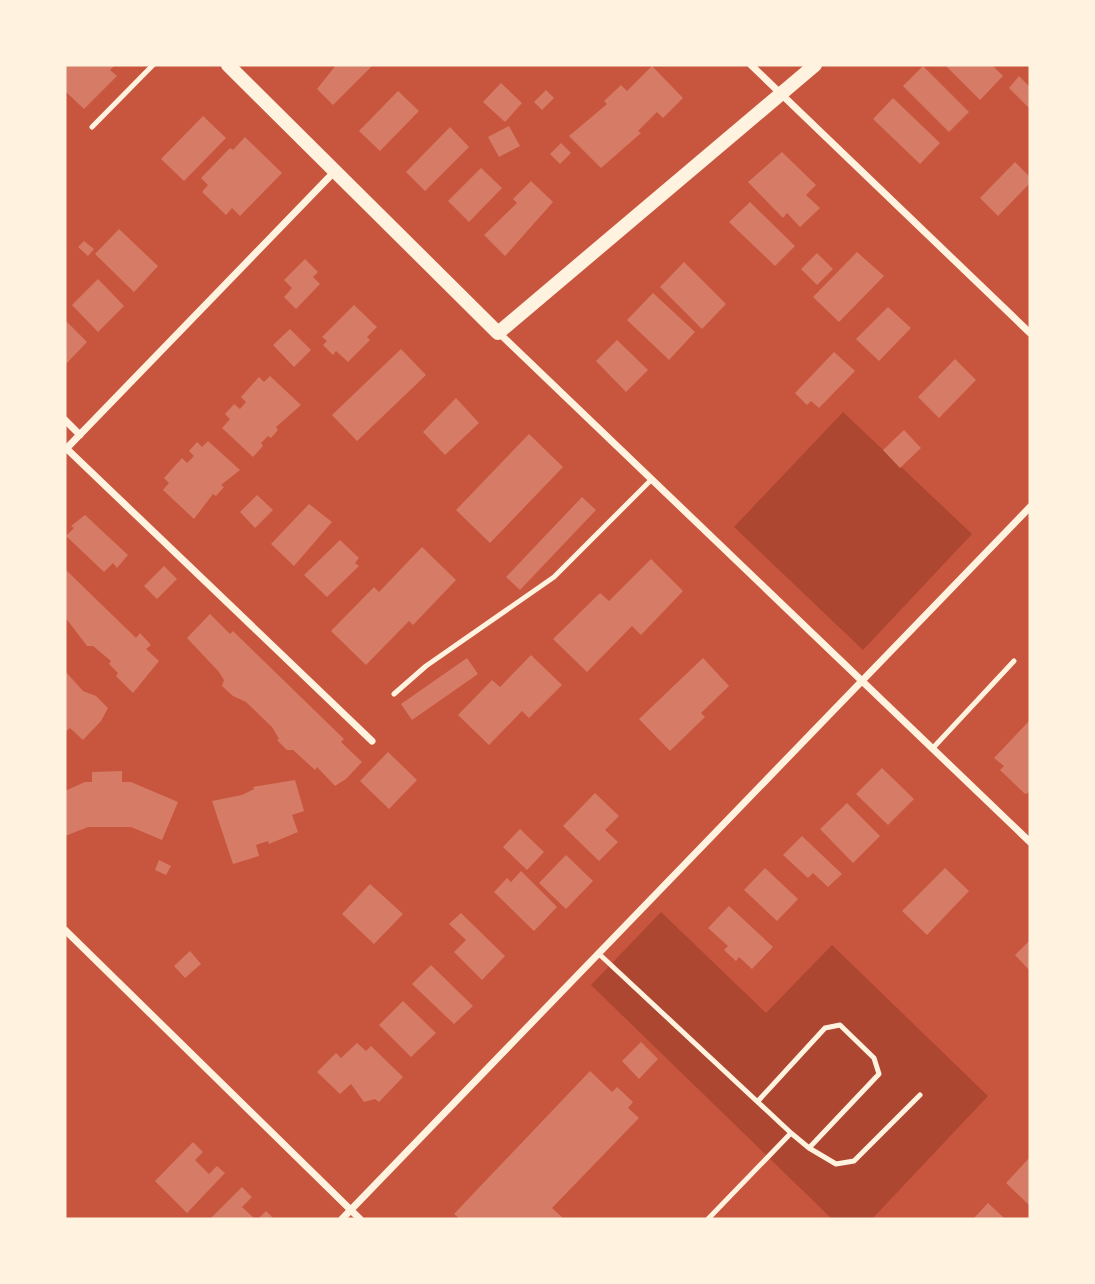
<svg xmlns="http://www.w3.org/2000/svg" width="1095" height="1284" font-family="Manrope,sans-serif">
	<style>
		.green { fill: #ae4732 }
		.building { fill: #d67c66 }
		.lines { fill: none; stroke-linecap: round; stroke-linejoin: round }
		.service { stroke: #fff3e0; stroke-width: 5 }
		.minor { stroke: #fff3e0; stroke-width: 7 }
		.secondary { stroke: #fff3e0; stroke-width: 14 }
	</style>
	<rect width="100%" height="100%" fill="#c8553d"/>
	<path class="green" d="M843 412 972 534 863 650 734 527Z
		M661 912 766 1013 832 945 988 1096 872 1219H832L591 985Z"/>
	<path class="building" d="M65 65H115L110 70 117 76 84 109 65 91Z
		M336 65H373L333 105 317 89Z
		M945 65H992L1003 76 980 100Z
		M652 66 683 98 663 118 657 112 638 131 641 133 601 168 569 136 607 104 604 101 621 85 627 91Z
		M923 66 969 112 949 132 903 86Z
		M1019 76 1030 87 1029 108 1009 88Z
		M501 83 522 103 505 122 483 102Z
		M546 90 554 98 542 110 534 102Z
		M398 91 419 111 380 151 359 131Z
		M893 98 940 143 920 164 873 119Z
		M203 116 226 138 184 181 161 159Z
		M509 126 520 146 499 157 488 137Z
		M450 127 469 147 425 191 406 172Z
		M245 137 282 173 240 216 232 208 226 215 202 192 208 185 201 178 230 148 233 150Z
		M561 143 571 153 560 164 550 154Z
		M782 152 816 185 806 195 820 208 800 227 787 213 783 218 748 182Z
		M1015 162 1030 177V183L998 216 980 198Z
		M481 168 502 188 469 222 448 201Z
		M531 181 553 202 505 256 484 235 517 203 513 199Z
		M750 202 795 246 775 266 729 222Z
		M119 229 158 266 134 292 95 254Z
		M84 241 94 249 88 256 78 247Z
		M857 252 884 276 839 322 813 297Z
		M817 253 833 269 817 285 801 269Z
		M305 259 318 272 313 277 320 284 296 309 284 297 292 288 284 280Z
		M684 262 726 304 702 329 660 287Z
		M98 279 124 306 98 332 72 305Z
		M653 293 695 332 669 360 627 320Z
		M354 305 377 327 367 337 370 340 348 362 336 351 333 355 323 345 327 341 322 337Z
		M888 307 911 328 879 361 856 339Z
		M65 320 87 342 65 365Z
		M290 329 311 350 294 367 273 345Z
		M617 340 648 370 626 392 596 361Z
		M401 349 426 375 357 441 332 415Z
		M834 352 855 371 819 408 811 401 807 405 795 393Z
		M955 359 976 380 939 418 918 397Z
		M270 376 301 405 276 427 278 430 271 438 268 436 261 443 263 446 253 457 222 428 230 419 225 414 234 404 240 409 246 402 241 397 259 377 264 382Z
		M456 398 479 423 445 455 423 432Z
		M904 430 921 448 900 468 883 450Z
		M529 434 563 467 490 543 456 510Z
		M208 441 240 470 221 485 224 487 216 496 213 494 194 519 163 490 169 483 164 478 182 458 187 463 194 456 189 451 197 442 202 447Z
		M257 495 273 510 255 528 240 512Z
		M582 497 596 510 520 590 506 577Z
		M309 504 332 522 294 566 271 544Z
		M85 515 128 555 117 568 113 563 104 572 66 536 74 528 71 526Z
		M340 540 359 558 355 563 359 566 327 597 304 575Z
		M422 547 456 580 413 625 409 621 366 665 331 631 374 587 379 592Z
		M651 559 683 591 641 635 632 626 587 672 553 639 600 593 609 601Z
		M164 566 177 579 157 599 144 586Z
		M65 569 136 638 140 633 151 645 146 649 159 661 133 693 116 676 118 673 109 664 111 661 93 646H87L65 617Z
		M210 614 230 634 233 631 344 739 341 742 362 762 346 779 335 786 317 767 315 770 293 750H287L277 740 279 739 272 727 246 702 233 696 222 686 224 680 219 672 187 638Z
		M531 655 562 685 529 718 522 711 489 745 458 715 492 680 500 687Z
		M467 658 478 674 412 720 401 704Z
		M703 658 729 686 701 713 705 717 670 751 639 719Z
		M65 671 83 691 96 696 108 708 101 721 83 740 70 728 65 732Z
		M1030 720V792L1025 794 1000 770 1004 766 994 758Z
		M388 752 417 780 389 809 360 781Z
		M882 768 914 799 888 825 856 794Z
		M122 771V782H131L178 802 162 840 131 827H88L65 836V791L85 782H92V772Z
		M295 780 304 811 292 815 298 832 269 844 268 841 256 845 259 856 233 864 212 801 242 795 254 789 253 787Z
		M595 793 619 816 605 830 618 842 599 861 563 826Z
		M847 803 880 836 853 863 820 829Z
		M520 829 544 852 527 870 503 847Z
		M802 836 842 874 828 887 813 873 808 878 783 855Z
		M566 855 593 881 566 909 539 883Z
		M159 860 171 866 166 875 155 870Z
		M765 868 798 899 777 921 744 890Z
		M945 868 969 891 927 935 902 911Z
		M521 871 557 907 534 931 494 892 507 878 511 882Z
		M370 884 403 914 374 944 342 914Z
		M729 906 773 947 752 969 739 957 736 961 724 950 728 946 708 928Z
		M461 913 505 956 482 980 454 952 466 940 449 924Z
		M1030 940V971L1015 955Z
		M190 951 201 964 185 978 174 966Z
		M431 965 473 1006 454 1024 412 984Z
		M403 1001 436 1033 411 1057 379 1025Z
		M641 1042 658 1059 639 1079 622 1061Z
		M357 1043 366 1051 371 1046 403 1077 379 1102 375 1099 364 1102 351 1084 340 1094 317 1072 336 1053 341 1058Z
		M590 1071 612 1092 617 1087 633 1102 628 1108 639 1118 552 1208 564 1219H460L454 1214Z
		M193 1142 203 1152 195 1160 209 1174 217 1166 225 1173 187 1213 155 1181Z
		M1030 1157V1206L1006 1183Z
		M242 1187 252 1197 242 1207 255 1219H210Z
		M988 1203 1005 1219H973Z
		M266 1211 274 1219H258Z"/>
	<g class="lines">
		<path class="service" d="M92 127 153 65
			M394 694 426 666 554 577 651 480
			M932 749 1014 661
			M598 953 791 1133 809 1148 879 1074 874 1058 840 1025 825 1028 758 1101
			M809 1148 836 1164 854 1161 920 1095
			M708 1219 791 1133"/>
		<path class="minor" d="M751 65 1030 333
			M499 333 1030 842
			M65 420 80 435
			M67 449 372 741
			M65 450 336 170
			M65 930 360 1219
			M342 1219 1030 507"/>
		<path class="secondary" d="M228 65 498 333 815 65"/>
	</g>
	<rect width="1095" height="1284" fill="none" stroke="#fff3e0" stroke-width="133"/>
</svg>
